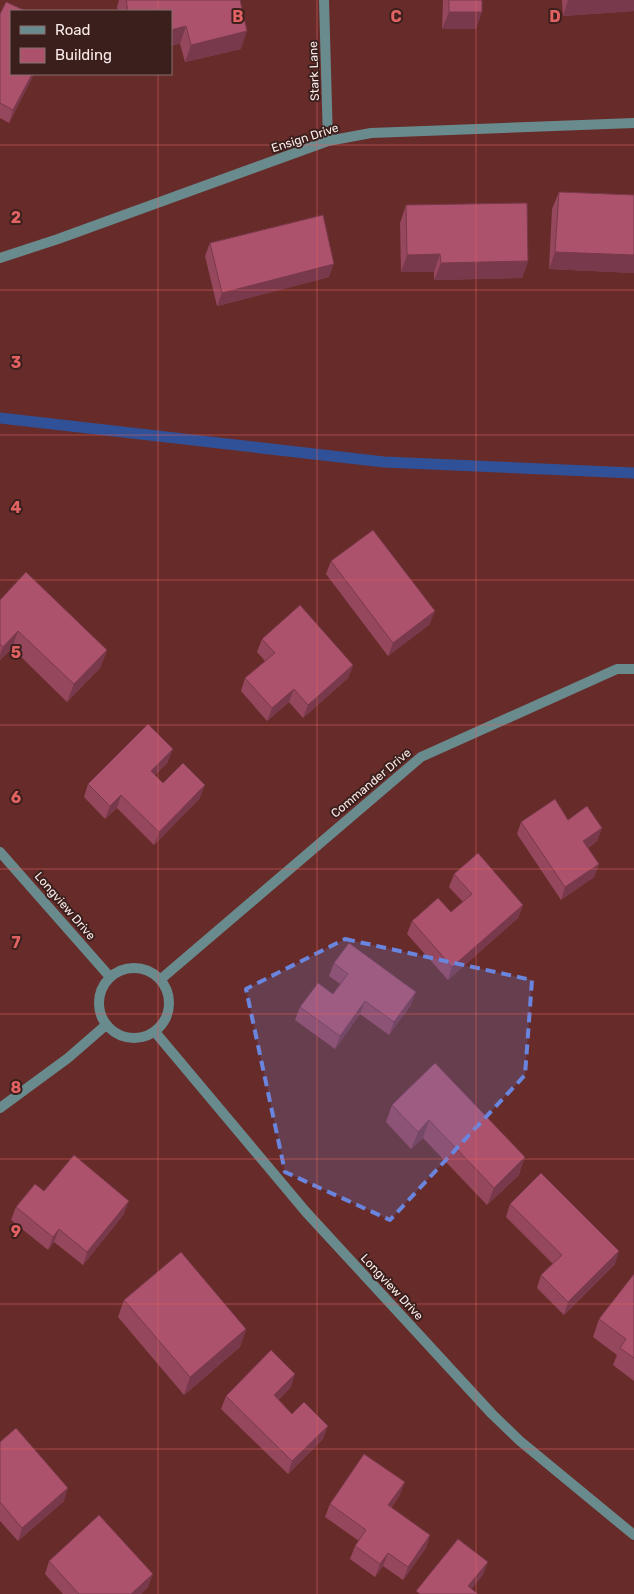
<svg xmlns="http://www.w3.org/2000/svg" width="634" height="1594" font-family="Rubik,sans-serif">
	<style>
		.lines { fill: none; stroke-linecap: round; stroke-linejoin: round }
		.stream { stroke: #305197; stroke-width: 11 }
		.street { stroke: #698b8e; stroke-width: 10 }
		.wall { fill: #95475d }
		.shaded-wall { fill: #79394c }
		.building { fill: #ad526c; stroke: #79394c }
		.marked { fill: #6a85de; fill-opacity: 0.2; stroke: #6a85de; stroke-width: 4; stroke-dasharray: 10 6; stroke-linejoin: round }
		.grid { fill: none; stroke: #e16262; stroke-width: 1; stroke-opacity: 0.55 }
		.labels { text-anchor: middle; stroke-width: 4; stroke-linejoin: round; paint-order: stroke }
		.street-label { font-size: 12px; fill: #faebe9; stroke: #3a1f1d }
		.grid-label { font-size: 16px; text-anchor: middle; font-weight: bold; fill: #e16262; stroke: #3a1f1d; stroke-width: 4; stroke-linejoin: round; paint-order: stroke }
	</style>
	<rect width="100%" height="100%" fill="#672c2a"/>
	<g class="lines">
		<path class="stream" d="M0 418 384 462 634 473"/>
		<path class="street" d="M324 0 328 141
			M0 258 58 239 328 141 371 133 634 123
			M0 852 110 977
			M99 1003a35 35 0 1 1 70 0a35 35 0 1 1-70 0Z
			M161 979 421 757 617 669H634
			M155 1032 306 1212 492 1414 520 1441 634 1535
			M0 1108 68 1058 106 1025"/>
	</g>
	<path class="wall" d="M119 0H240L241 49 185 62 171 11H118L117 7Z
		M443 0H482L476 29H442Z
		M562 0H634V11L563 16Z
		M0 14 11 74H34L9 123 0 118Z
		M559 192 634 195V273L549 269 552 209Z
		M406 205 528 261 522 278 434 280V272H401L400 223Z
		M210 243 329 277 217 306 205 256Z
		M331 561 430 624 388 656 326 574Z
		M0 600 107 650 100 668 67 702 12 648 0 660Z
		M262 639 353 665 348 678 303 718 289 702 267 721 241 691 245 678 265 661 257 652Z
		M168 762 155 775 163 783 200 798 154 845 117 808 105 819 84 797 88 784Z
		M568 820 602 828 597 841 588 848 599 864 594 877 561 900 517 834 521 822Z
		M454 874 523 905 518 918 448 980 407 934 412 921 451 912 463 902 449 887Z
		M334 963 411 1005 389 1035 360 1014 335 1049 295 1020 300 1007 333 994 340 984 329 976Z
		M435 1063 519 1175 487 1205 423 1138 411 1149 386 1122 392 1105Z
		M44 1191 124 1214 83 1265 54 1242 48 1250 11 1220 16 1207Z
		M510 1204 615 1264 564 1315 537 1288 541 1275 553 1264 506 1217Z
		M634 1274V1381L613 1365 617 1355 593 1337 599 1319Z
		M124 1300 246 1329 240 1347 184 1395 118 1317Z
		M291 1387 278 1400 292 1414 323 1439 288 1474 221 1409 226 1396Z
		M0 1442 64 1501 18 1541 0 1521Z
		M400 1495 391 1508 430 1535 426 1548 403 1580 383 1566 375 1577 350 1559 355 1546 359 1541 325 1517 330 1504Z
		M49 1561 148 1587 141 1594H63L45 1574Z"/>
	<path class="shaded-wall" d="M568 0H634V11L563 16Z
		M449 12H482L476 29H442Z
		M186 26 180 44 171 46V30Z
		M247 31 241 49 185 62 191 45Z
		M32 74H34L9 123 13 110Z
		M555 252 634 255V273L549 269Z
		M440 254 434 272H401L407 255Z
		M528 261 522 278 434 280 441 263Z
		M334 264 329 277 217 306 222 293Z
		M435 611 430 624 388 656 393 643Z
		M18 631 12 648 0 660V654L3 647Z
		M107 650 100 668 67 702 74 684Z
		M353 665 348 678 303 718 308 705Z
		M294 689 289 702 267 721 272 708Z
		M173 749 168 762 146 784 151 771Z
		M205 785 200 798 154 845 159 832Z
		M121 795 117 808 105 819 110 806Z
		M602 828 597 841 578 854 583 841Z
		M599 864 594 877 561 900 565 887Z
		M523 905 518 918 448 980 452 967Z
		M416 992 411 1005 389 1035 394 1022Z
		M365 1001 360 1014 335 1049 340 1036Z
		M429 1120 423 1138 411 1149 418 1132Z
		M525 1157 519 1175 487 1205 494 1188Z
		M129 1201 124 1214 83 1265 87 1252Z
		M59 1229 54 1242 48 1250 53 1237Z
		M619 1251 615 1264 564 1315 568 1302Z
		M246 1329 240 1347 184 1395 190 1377Z
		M295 1374 291 1387 269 1408 274 1395Z
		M328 1426 323 1439 288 1474 292 1461Z
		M405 1482 400 1495 383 1518 388 1505Z
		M68 1488 64 1501 18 1541 22 1528Z
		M430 1535 426 1548 403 1580 408 1567Z
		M388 1553 383 1566 375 1577 380 1564Z
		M488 1562 483 1575 468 1594V1586Z
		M153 1574 148 1587 141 1594H131Z"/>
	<path class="building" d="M126 0H240L247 31 191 45 186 26 171 30V11H128Z
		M449 0H482V12H449Z
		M6 2 26 11H11V74H32L13 110 0 103V14Z
		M559 192 634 195V255L555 252Z
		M527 203 528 261 441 263 440 254 407 255 406 205Z
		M323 215 334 264 222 293 210 243Z
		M373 530 435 611 393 643 331 561Z
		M26 572 107 650 74 684 18 631 3 647 0 644V600Z
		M300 605 353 665 308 705 294 689 272 708 245 678 275 653 262 639Z
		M148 724 173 749 151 771 163 783 183 763 205 785 159 832 121 795 110 806 88 784Z
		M555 799 568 820 587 806 602 828 583 841 599 864 565 887 521 822Z
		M478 853 523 905 452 967 412 921 438 898 451 912 472 894 454 874Z
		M349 943 416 992 394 1022 365 1001 340 1036 300 1007 318 983 333 994 348 974 334 963Z
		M435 1063 525 1157 494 1188 429 1120 418 1132 392 1105Z
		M74 1155 129 1201 87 1252 59 1229 53 1237 16 1207 35 1184 44 1191Z
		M541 1173 619 1251 568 1302 541 1275 562 1255 510 1204Z
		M181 1252 246 1329 190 1377 124 1300Z
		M634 1274V1358L620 1348 626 1339 599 1319Z
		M271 1350 295 1374 274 1395 292 1414 304 1402 328 1426 292 1461 226 1396Z
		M16 1428 68 1488 22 1528 0 1502V1442Z
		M364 1454 405 1482 388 1505 430 1535 408 1567 388 1553 380 1564 355 1546 366 1530 330 1504Z
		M99 1515 153 1574 131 1594H79L49 1561Z
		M458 1539 488 1562 468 1586 478 1594H420L416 1591Z"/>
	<path class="marked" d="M345 939 532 980 525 1075 390 1220 285 1172 246 989Z"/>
	<path class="grid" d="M158 0V11M317 0V1594M476 0V1594M158 74V1594M0 145H634M0 290H634M0 435H634M0 580H634M0 725H634M0 869H634M0 1014H634M0 1159H634M0 1304H634M0 1449H634"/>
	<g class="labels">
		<g class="street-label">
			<text transform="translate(314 71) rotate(-92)" y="4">Stark Lane</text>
			<text transform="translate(305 138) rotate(-18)" y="4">Ensign Drive</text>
			<text transform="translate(371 783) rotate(-40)" y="4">Commander Drive</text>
			<text transform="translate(65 906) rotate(49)" y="4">Longview Drive</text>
			<text transform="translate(392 1287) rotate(47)" y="4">Longview Drive</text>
		</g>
	</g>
	<g class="grid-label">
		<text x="238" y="22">B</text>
		<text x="396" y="22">C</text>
		<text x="555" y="22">D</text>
		<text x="16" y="223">2</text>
		<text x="16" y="368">3</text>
		<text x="16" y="513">4</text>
		<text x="16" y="658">5</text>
		<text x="16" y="803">6</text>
		<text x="16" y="948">7</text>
		<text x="16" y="1093">8</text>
		<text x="16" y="1237">9</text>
	</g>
	<rect x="10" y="10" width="162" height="65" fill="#3a1f1d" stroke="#87716f"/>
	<rect x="20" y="26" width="25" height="8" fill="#698b8e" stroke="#87716f"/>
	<text x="55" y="35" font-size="15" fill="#faebe9">Road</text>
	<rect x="20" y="48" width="25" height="15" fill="#ad526c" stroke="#87716f"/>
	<text x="55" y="60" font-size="15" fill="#faebe9">Building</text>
</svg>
